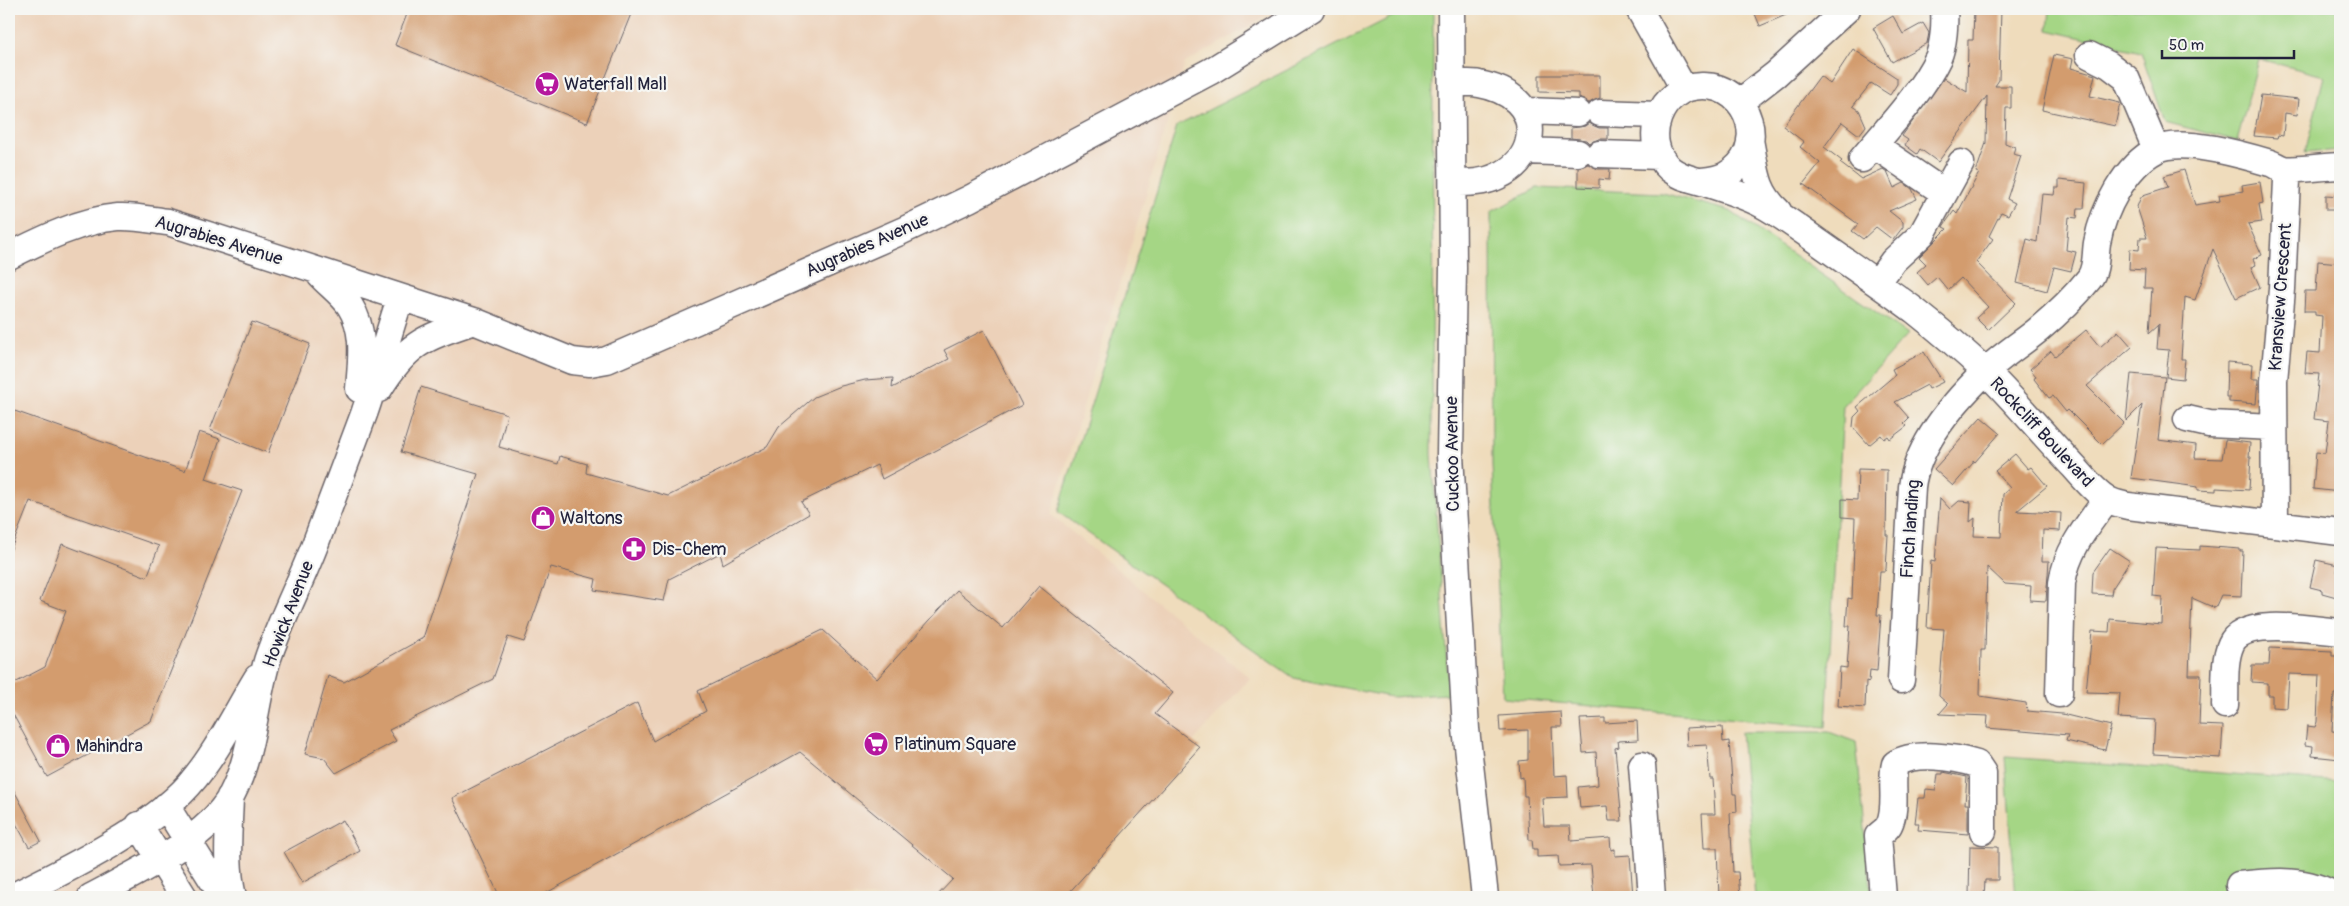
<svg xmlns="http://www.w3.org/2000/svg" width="2349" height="906" font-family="Pangolin,sans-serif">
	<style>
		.built { fill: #ecd1b9 }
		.green { fill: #a5d685; stroke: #647c60 }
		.building { fill: #d39c6e }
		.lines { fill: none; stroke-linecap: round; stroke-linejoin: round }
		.minor-casing { stroke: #6a6368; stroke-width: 29 }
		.minor { stroke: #fff; stroke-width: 26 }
		.labels { text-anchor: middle; stroke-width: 4.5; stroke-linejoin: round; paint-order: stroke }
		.poi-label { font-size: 18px; fill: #22223b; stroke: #f6f6f2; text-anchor: start }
		.street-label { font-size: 18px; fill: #22223b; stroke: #f6f6f2 }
	</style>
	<rect width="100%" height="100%" fill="#f6f6f2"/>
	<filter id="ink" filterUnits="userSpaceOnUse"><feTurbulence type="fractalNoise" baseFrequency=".02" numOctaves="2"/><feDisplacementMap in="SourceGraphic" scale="10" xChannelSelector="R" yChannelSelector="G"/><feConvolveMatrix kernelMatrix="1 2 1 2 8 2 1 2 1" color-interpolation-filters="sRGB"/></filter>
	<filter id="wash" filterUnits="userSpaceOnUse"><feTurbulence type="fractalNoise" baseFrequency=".0096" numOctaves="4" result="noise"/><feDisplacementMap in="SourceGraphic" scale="20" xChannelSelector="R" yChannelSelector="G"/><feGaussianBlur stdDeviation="1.12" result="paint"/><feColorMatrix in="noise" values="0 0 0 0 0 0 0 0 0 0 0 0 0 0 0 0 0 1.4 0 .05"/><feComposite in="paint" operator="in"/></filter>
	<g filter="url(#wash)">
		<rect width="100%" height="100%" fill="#efdcbc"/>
		<path class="built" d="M9 9H1280L1185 63 1051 515 1250 678 1054 897H9Z"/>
		<path class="green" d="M1407 9H1433L1432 455 1449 694 1391 697 1294 678 1058 512 1177 126Z
			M2050 9H2340V150L2305 153 2324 76 2259 59 2237 141 2165 122 2141 52 2048 30Z
			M1537 188 1663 193 1730 211 1908 334 1843 406 1826 727 1503 698 1492 465 1491 212Z
			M1741 732H1829L1856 742 1872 897H1755Z
			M2005 757 2340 782V897H2016Z"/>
		<g id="blocks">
			<path class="building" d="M409 9H633L587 123 395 45Z
				M1753 9H1800L1760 26Z
				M1974 9H2001L1999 80 1995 86H2011V108H2006L2005 143 2015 147 2013 154 2021 156 2007 199 2015 203 2008 215 2001 212 1989 236 1993 239 1976 262 2016 303 1988 330 1976 318 1988 307 1961 278 1948 290 1937 277 1928 285 1917 272 1926 264 1919 257 1947 229 1943 227 1944 225 1954 211 1957 214 1979 173 1976 172 1986 143 1987 96 1938 162 1920 149 1917 154 1905 145 1908 140 1902 136 1944 78 1967 92 1968 40H1973Z
				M1893 16 1903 34 1923 23 1929 33 1927 43 1892 62 1873 28Z
				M1853 49 1897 78V84L1890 95 1871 83 1853 106 1859 110 1866 126 1859 135 1842 122 1824 147 1842 161 1840 163 1861 179 1883 169 1887 172 1894 188 1904 183 1912 189 1917 199 1889 211 1903 222V227L1893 240 1876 227 1863 239 1852 231 1858 224 1803 184 1820 163 1800 147 1804 142 1783 126 1820 76 1830 84Z
				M2054 55 2073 59 2071 68 2095 75 2090 96 2120 103 2115 126 2042 110Z
				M1539 75H1600V98L1589 103 1579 98V93L1539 92Z
				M2261 95 2299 99 2297 115 2285 113 2283 136 2278 135 2277 138 2254 136Z
				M1589 123 1599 128H1608V139H1599L1589 143 1586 140 1571 138V128L1585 126Z
				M1588 164 1598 169H1610L1609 180 1599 179V188L1578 187V168Z
				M2184 170 2195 205 2220 201 2219 195 2243 191 2242 185 2260 182 2263 203 2259 204 2262 222 2248 224 2262 255 2253 259 2256 265 2251 267 2260 287 2236 298 2213 249 2195 300 2185 297 2181 359H2185L2183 379 2166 377 2169 350 2157 349 2159 324 2149 333 2152 288H2144L2145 270 2129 269 2130 249 2139 250 2140 238H2147L2137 207 2140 199 2143 195 2168 187 2164 176Z
				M2059 180 2086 183 2084 208H2078L2077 218 2069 217 2066 250 2076 252 2071 271 2054 267 2047 291 2017 283 2027 239 2037 242 2042 194 2054 195 2055 188H2059Z
				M2326 195 2340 196V210H2326Z
				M2318 261 2340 263V492L2313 489 2316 452 2325 453 2329 421 2314 419 2319 374 2305 373 2307 352 2320 353 2322 316 2315 315V311H2304L2305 291H2316Z
				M252 322 310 344 268 453 210 430Z
				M984 330 1022 405 882 479 877 465 801 502 809 514 723 564 720 553 669 579 664 601 594 590 596 579 551 567 524 642 508 637 493 679 389 730 396 741 336 773 324 758 305 754 328 676 344 682 423 638 478 474 401 452 421 387 507 414 499 447 558 464 560 456 587 464 586 473 668 496 767 447 779 427 814 397 841 386 865 380 893 378 892 388 949 359 944 350Z
				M2086 330 2100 347 2118 331 2132 347 2087 386 2124 423 2102 444 2068 410 2066 412 2053 396 2049 398 2034 379 2036 376 2030 369 2051 351 2055 356Z
				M1924 352 1943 382 1929 389 1927 385 1895 402 1909 418 1904 423 1907 426 1890 439 1888 436 1884 439 1881 435 1869 445 1853 427 1854 417 1860 411 1857 407 1895 375 1892 369Z
				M2227 362 2252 364 2251 379H2258L2256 404 2229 402V397H2226Z
				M2131 374 2165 377 2158 440 2196 445 2195 458 2222 459 2225 440 2250 443 2249 457H2251L2249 490 2216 488V491L2198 490V487L2131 478 2142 405 2126 421Z
				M9 409 185 471 199 432 220 439 206 479 242 491 151 721 47 777 9 707V686L45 667 66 611 40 601 62 544 147 577 159 546 30 501 9 554Z
				M1981 417 2000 433 1975 462 1973 460V463L1953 486 1934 469Z
				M2015 454 2028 469 2031 467 2047 486 2017 511 2061 513 2060 531 2043 530 2042 561H2049L2046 601 2030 600 2031 586 2005 584 1987 567 1985 650H1981L1980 696 2026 703 2027 711 2062 714 2111 726 2105 750 2066 741 2068 735 1987 728 1988 716 1939 714 1948 704 1939 696 1944 629 1927 628 1931 561 1935 562 1940 498 1950 509 1959 501 1971 502 1970 522 1975 518 1974 536 2001 537 2003 494 2010 488 1995 471Z
				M1858 469 1887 470 1886 535H1888L1886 569 1885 571H1880L1877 615H1881L1877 671 1870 670 1869 682 1866 681 1865 708 1838 706 1840 667 1847 668 1850 626H1846L1848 598 1852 599 1855 518 1842 517V499L1857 500Z
				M2200 546 2240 549V551H2243L2241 596 2221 595 2215 608 2192 598 2189 675H2201L2199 725 2223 726 2221 758 2153 754 2155 720 2118 718 2120 693 2086 692 2092 631 2109 632 2110 619 2161 624 2162 597 2153 596 2156 548 2200 550Z
				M2110 548 2130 561 2112 589 2111 595 2092 594 2093 572Z
				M2316 560 2338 565 2337 572 2340 573V598L2322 593V590L2310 587Z
				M1039 586 1173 693 1155 714 1200 747 1065 897H936L953 879 800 752 539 897H500L452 798 637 703 653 741 706 711 698 691 823 630 877 679 957 590 1003 628Z
				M2270 648 2332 651V656H2340V694H2334L2332 731 2340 732V759L2312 756 2313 746 2305 745 2307 726 2315 727 2317 722 2319 675 2289 674 2287 708 2272 707V695H2268V683L2251 682 2252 665H2269Z
				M1561 712 1562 727H1552L1554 776 1567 775 1568 797 1542 798 1544 826H1570L1571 841 1610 838 1611 850 1615 849V856L1630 855 1633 897H1594L1591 865 1559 866 1558 856 1537 857V849H1533L1532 840H1529L1527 796H1524L1523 777 1520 778 1519 761 1528 760V730L1500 731 1499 716Z
				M1605 718V723L1637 721 1638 740 1618 741 1619 747 1615 748 1622 821H1609L1607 806 1580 808 1578 787 1598 785 1596 752 1583 753 1580 719Z
				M1704 727 1705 728 1722 727 1723 742 1729 741 1733 794H1736L1737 812 1730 813 1733 872H1738L1740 897H1719L1717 848H1704L1702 814H1715L1713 779H1710L1707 745 1687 746 1686 728Z
				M1943 772 1967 777 1965 804H1968V834L1918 830 1919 823H1915L1918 798H1925L1926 789 1936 790 1938 774H1943Z
				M9 781 41 841 29 847 9 811Z
				M343 820 360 851 302 883 284 852Z
				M1970 846 1998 847V880H1985L1984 897H1969Z"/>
		</g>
	</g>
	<g filter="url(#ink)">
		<use href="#blocks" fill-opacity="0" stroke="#6a6368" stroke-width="1"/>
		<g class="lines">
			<defs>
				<path id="minor" d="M1451 9 1453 268 1450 455 1466 729 1485 897
					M1639 9 1684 89
					M2089 55 2109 65 2126 78 2156 149
					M1452 83C1460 83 1470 82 1479 84 1508 89 1535 107 1529 140 1526 156 1514 169 1498 176 1484 183 1467 183 1453 183
					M1740 102 1776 74 1847 9
					M1527 111 1578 113
					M1600 113 1658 115
					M1750 140C1756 169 1755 190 1778 211
					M1874 145 1943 192
					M1527 151 1578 153
					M1599 154 1660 156
					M1862 159C1886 130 1922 92 1938 58 1944 44 1945 23 1944 9
					M1702 181C1711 180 1719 179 1726 175 1770 151 1751 85 1702 86 1660 86 1639 141 1670 169 1681 178 1693 179 1705 183 1724 189 1744 195 1761 204 1782 215 1801 230 1821 244 1852 266 1883 287 1914 310 1938 329 1962 349 1985 371 2016 401 2044 436 2074 467 2084 478 2095 492 2107 499 2113 503 2121 504 2128 506L2340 532
					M9 256C41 240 81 220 118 217 135 216 152 220 168 222L474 321 572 361 590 363 607 360 902 231 969 199 1211 71 1311 9
					M320 275C329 285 342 294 350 306 366 331 361 361 359 389
					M1878 282 1893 261 1922 234 1961 163
					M379 389C407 343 424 338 474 321
					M2187 419 2209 424 2274 427
					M2275 524 2274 381 2282 289 2287 180 2284 169
					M1901 680 1912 487C1917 444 1954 402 1985 372 2001 356 2021 344 2038 330 2057 314 2074 298 2089 279 2097 269 2095 255 2097 243 2103 210 2125 166 2156 150 2181 137 2243 155 2270 163 2274 164 2279 168 2284 169 2298 171 2325 166 2340 166
					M2059 694 2062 583C2067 549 2087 526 2107 499
					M2225 705C2226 686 2223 662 2231 644 2243 616 2315 630 2340 632
					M1642 765 1652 897
					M230 797C229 831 225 863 233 897
					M166 806 223 897
					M139 825 184 897
					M2239 885C2274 881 2307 878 2338 897
					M12 897C66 870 150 829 189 785 217 753 235 714 257 678
					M91 897C135 873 206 841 231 796 253 754 254 706 267 661 280 621 301 582 316 542 332 499 348 457 364 414 377 377 387 337 400 299
					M1883 897 1878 836C1881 833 1887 829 1889 825 1898 807 1890 783 1895 764 1914 751 1955 757 1977 764L1983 773V831"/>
			</defs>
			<use href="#minor" class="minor-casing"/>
			<use href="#minor" class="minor"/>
		</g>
	</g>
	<defs>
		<symbol id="supermarket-disc" viewBox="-11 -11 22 22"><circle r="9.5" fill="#b5179e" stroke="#f6f6f2"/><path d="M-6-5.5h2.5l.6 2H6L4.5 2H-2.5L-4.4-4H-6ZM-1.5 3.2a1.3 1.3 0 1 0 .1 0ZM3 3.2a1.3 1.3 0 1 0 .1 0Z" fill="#fff"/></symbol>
		<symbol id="shop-disc" viewBox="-11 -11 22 22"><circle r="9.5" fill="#b5179e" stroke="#f6f6f2"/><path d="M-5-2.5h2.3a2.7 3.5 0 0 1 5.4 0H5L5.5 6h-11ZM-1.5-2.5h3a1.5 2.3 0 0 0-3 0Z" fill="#fff"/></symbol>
		<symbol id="pharmacy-disc" viewBox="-11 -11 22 22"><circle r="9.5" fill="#b5179e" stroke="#f6f6f2"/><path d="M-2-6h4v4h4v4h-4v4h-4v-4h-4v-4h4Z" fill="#fff"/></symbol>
	</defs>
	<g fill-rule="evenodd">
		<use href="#supermarket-disc" x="533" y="70" width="28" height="28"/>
		<use href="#shop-disc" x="529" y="504" width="28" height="28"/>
		<use href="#pharmacy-disc" x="620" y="535" width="28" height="28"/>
		<use href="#supermarket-disc" x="862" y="730" width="28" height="28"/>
		<use href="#shop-disc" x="44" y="732" width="28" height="28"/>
	</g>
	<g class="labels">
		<g class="poi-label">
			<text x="564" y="90">Waterfall Mall</text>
			<text x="560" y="524">Waltons</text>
			<text x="652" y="555">Dis-Chem</text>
			<text x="894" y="750">Platinum Square</text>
			<text x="76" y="752">Mahindra</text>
		</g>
		<g class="street-label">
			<text transform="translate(219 240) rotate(17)" y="6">Augrabies Avenue</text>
			<text transform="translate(867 245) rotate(-24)" y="6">Augrabies Avenue</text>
			<text transform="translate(2280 297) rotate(-86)" y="6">Kransview Crescent</text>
			<text transform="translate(2042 432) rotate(47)" y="6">Rockcliff Boulevard</text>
			<text transform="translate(1452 454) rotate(-91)" y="6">Cuckoo Avenue</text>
			<text transform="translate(1910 529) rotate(-86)" y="6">Finch landing</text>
			<text transform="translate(288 614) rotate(-69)" y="6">Howick Avenue</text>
		</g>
	</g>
	<rect width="2349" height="906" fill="none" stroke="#f6f6f2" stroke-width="30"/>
	<path d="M2162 50v8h132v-8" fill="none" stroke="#22223b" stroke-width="2.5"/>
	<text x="2169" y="50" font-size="15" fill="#22223b" stroke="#f6f6f2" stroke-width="4" paint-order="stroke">50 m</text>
</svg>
